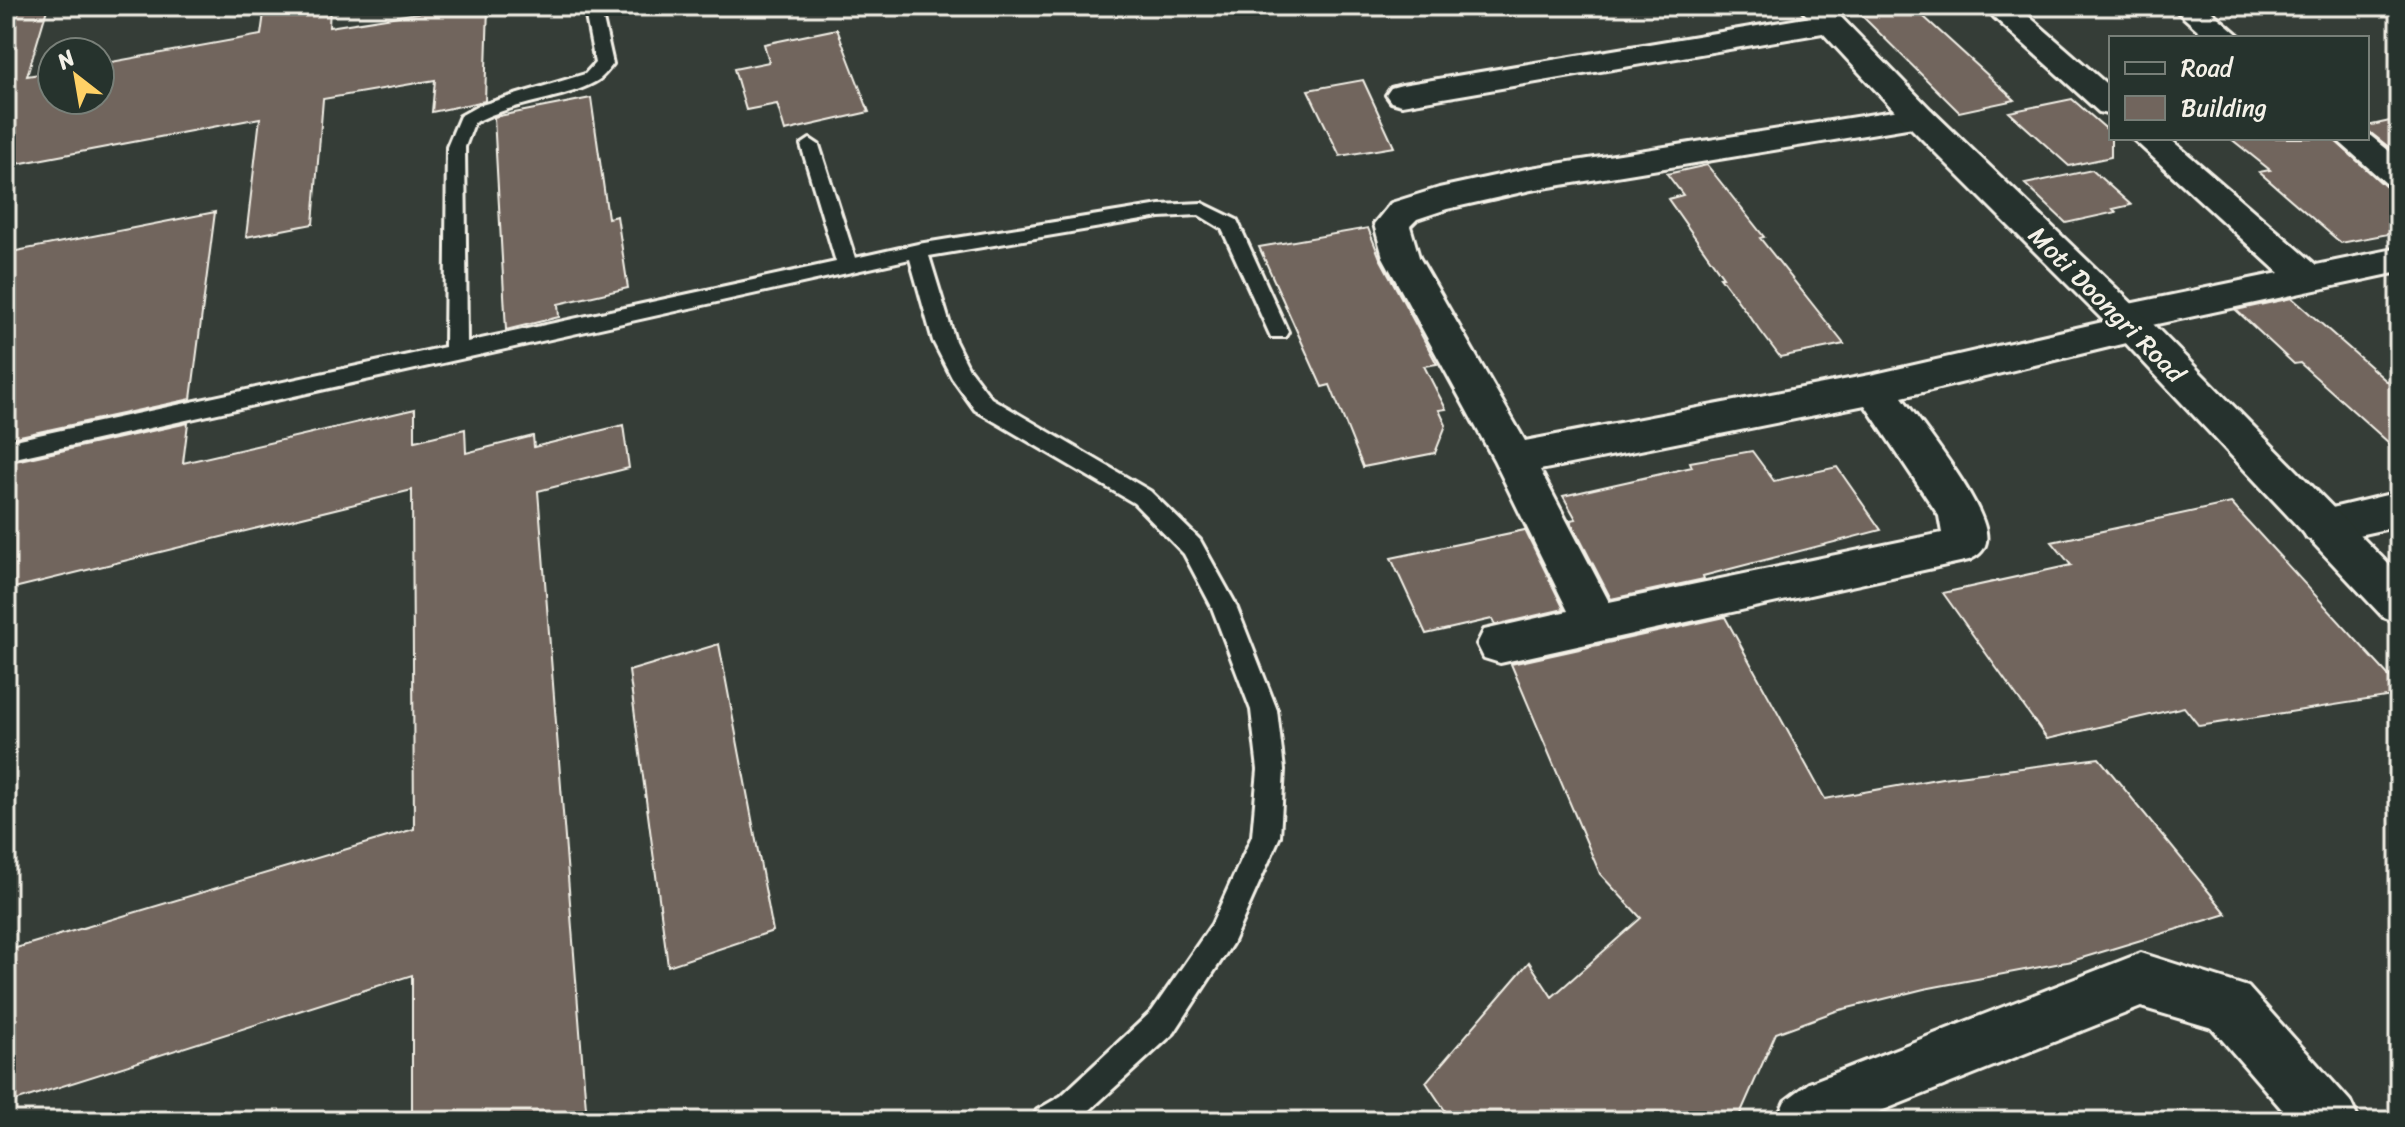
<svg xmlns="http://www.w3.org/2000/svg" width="2405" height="1127" font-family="Sriracha,sans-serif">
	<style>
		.building { fill: #71655d; stroke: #f4f1e8; stroke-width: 2 }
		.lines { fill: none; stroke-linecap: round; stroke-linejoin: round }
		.lane-casing { stroke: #f4f1e8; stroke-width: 6 }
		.street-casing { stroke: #f4f1e8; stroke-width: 6 }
		.secondary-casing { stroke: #f4f1e8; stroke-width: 6 }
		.lane { fill: #26332d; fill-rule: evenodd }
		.street { fill: #26332d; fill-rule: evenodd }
		.secondary { fill: #26332d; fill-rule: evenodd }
		.labels { text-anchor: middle; stroke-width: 6; stroke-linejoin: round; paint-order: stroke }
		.street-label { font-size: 26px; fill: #f4f1e8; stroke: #26332d }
	</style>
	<rect width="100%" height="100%" fill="#353d37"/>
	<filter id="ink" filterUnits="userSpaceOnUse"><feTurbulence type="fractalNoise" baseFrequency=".0125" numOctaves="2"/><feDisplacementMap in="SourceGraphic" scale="16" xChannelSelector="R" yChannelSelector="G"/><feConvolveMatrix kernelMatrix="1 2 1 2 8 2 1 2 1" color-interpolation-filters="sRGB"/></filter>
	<g filter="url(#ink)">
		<path class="building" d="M6 6H48L27 76 52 72V100H100V64L261 35 265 6H330L329 27 431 11V6H488L485 101 432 112 435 80 323 99 313 224 246 237 260 118 6 166Z
			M1852 6H1912L2015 100 1959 112Z
			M837 29 869 112 785 131 777 104 746 110 734 69 769 62 764 44Z
			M1363 80 1394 147 1340 156 1308 90Z
			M591 98 608 218 617 216 628 288 558 304 559 317 506 330 494 117Z
			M2072 99 2111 133V157L2069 166 2009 112Z
			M2399 119V155L2367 130V126Z
			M2230 138H2332L2385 186 2399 190V232L2341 243 2259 172 2270 170Z
			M1707 165 1764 237 1760 238 1844 344 1780 357 1720 277H1723L1668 199 1683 195 1667 174Z
			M2092 170 2131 205 2113 209 2116 212 2066 223 2025 184Z
			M215 212 191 399 6 439V253Z
			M1368 228 1380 258 1437 364 1424 366 1446 409 1439 410 1446 425 1435 453 1363 467 1330 385 1322 387 1259 247Z
			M2292 298 2399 392V452L2300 363 2294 364 2236 310Z
			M415 409V441L465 429 466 453 533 436 534 447 623 425 629 468 538 491 587 1121H412V975L6 1104V951L414 829 412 490 6 590V463L188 423 183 463Z
			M1752 451 1774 481 1837 467 1881 530 1703 576 1704 579 1611 599 1570 520 1576 519 1563 496 1692 467 1690 462Z
			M2231 503 2399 687V695L2199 726 2184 707 2047 739 1943 593 2071 565 2052 542Z
			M1525 530 1564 609 1495 625 1492 619 1426 634 1391 558Z
			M1725 617 1825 799 1942 778 2099 758 2227 914 2072 961 1924 989 1836 1011 1776 1033 1737 1121H1452L1426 1082 1529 962 1552 997 1641 918 1600 874 1511 664Z
			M719 644 773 931 668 966 629 671Z"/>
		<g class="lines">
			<defs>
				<path id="lane" d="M584 6H600L613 64C608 70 602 79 595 82 559 101 512 102 474 123L465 147 467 342 836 262 801 145 810 139 819 145 855 258 918 244 1160 205 1202 203 1237 220 1288 332 1285 337H1271L1222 229 1199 215 1160 217 929 256 955 341 969 369 991 398 1150 491 1200 540 1235 603 1277 710 1284 770 1280 836 1232 944 1174 1033 1078 1121H1032L1037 1110 1061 1096 1152 1011 1212 924 1252 836 1258 770 1251 710 1211 605 1184 554 1134 503 975 410 952 378 933 341 910 259 6 460V442L445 347 447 147 460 116 478 106 585 74 595 63Z"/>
				<path id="street" d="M1993 6H2017L2111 88V115L2099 112 1994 17 1990 11Z
					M2171 6H2205L2242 38H2207Z
					M1829 14 1840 16 1844 23 1840 30 1402 105 1391 102 1386 95 1391 88 1402 85Z
					M1919 107 1931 110 1936 117 1931 124 1531 190 1447 209 1417 219 1410 226 1419 257 1525 441 1875 374 2107 321 2105 318 2111 309 2124 305 2279 273 2132 138H2169L2316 265 2399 248V272L2152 325 2148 337 2134 341 1902 397C1921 424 1993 512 1986 542 1984 552 1977 556 1969 560L1500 663 1484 658 1477 644 1484 630 1568 611 1494 460 1383 257 1374 224 1391 203 1439 188 1531 168ZM1865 405 1939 516 1942 533 1609 602 1540 470Z
					M2367 133 2399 159V187L2387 184 2335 138H2367Z
					M2399 492V526L2322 543 2307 538 2300 526 2307 514Z
					M2141 953 2248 987 2350 1101 2359 1121H2292L2212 1028 2141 1007 1856 1121H1776L1785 1101 1809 1083Z"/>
				<path id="secondary" d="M1798 6H1830L1931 110 2148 319 2399 575V623L2383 617 2120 337 1907 124Z"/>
			</defs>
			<use href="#lane" class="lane-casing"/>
			<use href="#street" class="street-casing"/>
			<use href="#secondary" class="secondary-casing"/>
			<use href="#lane" class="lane"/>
			<use href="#street" class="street"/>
			<use href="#secondary" class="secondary"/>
		</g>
	</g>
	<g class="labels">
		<g class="street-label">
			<text transform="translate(2107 304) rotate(45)" y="9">Moti Doongri Road</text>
		</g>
	</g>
	<rect width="2405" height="1127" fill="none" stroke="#26332d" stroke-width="32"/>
	<rect x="16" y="16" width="2373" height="1095" fill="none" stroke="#f4f1e8" stroke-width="3" filter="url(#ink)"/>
	<rect x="2109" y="36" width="260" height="104" fill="#26332d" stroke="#787f78" stroke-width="2"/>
	<rect x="2125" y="62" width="40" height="12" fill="#26332d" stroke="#787f78" stroke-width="2"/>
	<text x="2181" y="76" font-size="24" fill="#f4f1e8">Road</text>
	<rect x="2125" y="96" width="40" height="24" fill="#71655d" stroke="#787f78" stroke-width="2"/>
	<text x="2181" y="116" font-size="24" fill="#f4f1e8">Building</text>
	<g transform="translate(76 76) rotate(329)"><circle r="38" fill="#26332d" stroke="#787f78" stroke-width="2"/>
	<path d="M0-6L14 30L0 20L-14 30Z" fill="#ffd166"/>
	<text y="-12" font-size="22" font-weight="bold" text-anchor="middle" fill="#f4f1e8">N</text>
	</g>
</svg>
